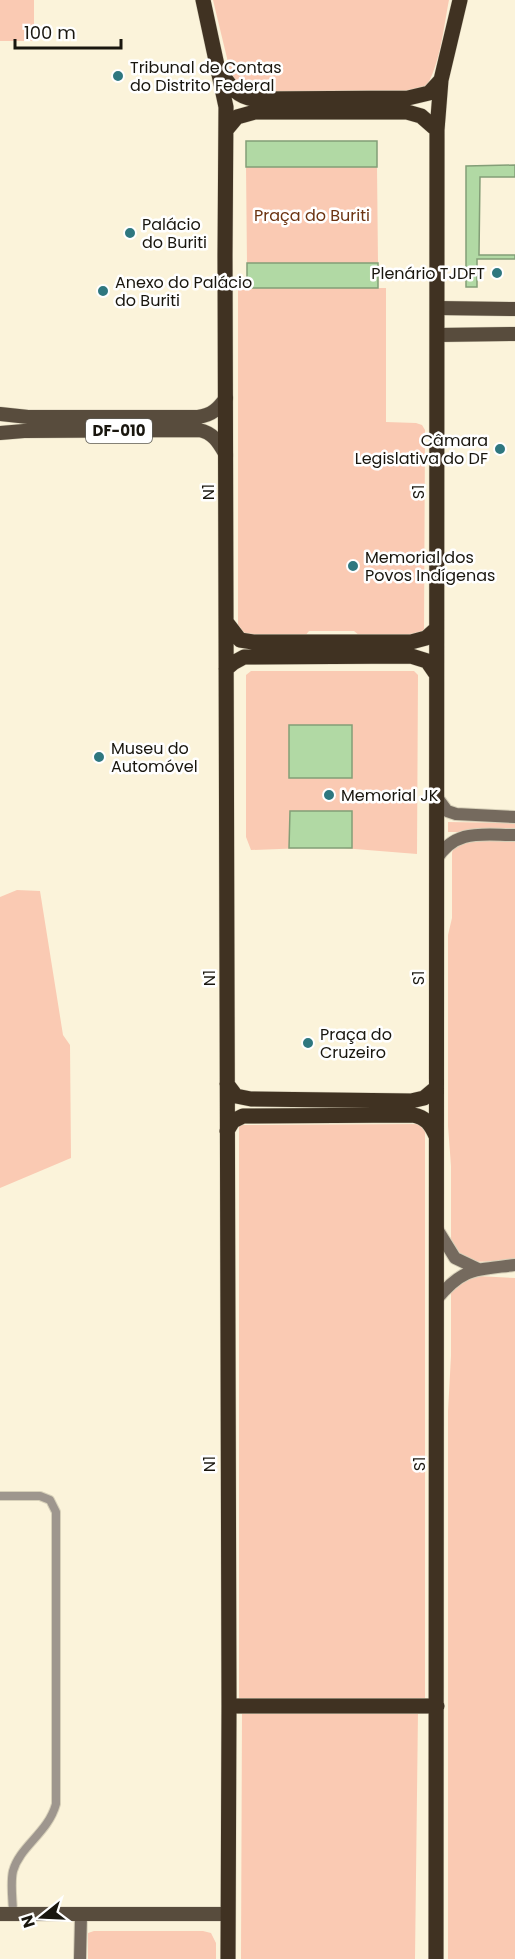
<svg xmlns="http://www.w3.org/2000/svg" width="515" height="1959" font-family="Poppins,sans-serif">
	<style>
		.green { fill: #facab3 }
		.water { fill: #b1d9a4; stroke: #839e77; stroke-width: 1.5 }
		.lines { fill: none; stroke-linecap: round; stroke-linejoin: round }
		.street-casing { stroke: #d7d0b9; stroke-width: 10 }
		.secondary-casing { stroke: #d7d0b9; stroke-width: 14 }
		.primary-casing { stroke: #d7d0b9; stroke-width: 15 }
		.highway-casing { stroke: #d7d0b9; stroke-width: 16 }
		.street { stroke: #9e968e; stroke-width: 8 }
		.secondary { stroke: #756a5e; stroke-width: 12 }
		.primary { stroke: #584c3d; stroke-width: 14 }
		.highway { stroke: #403222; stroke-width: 15 }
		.poi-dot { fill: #2e777f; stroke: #fff; stroke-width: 2 }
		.labels { text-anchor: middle; stroke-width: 5; stroke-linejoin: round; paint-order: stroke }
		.shield { fill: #fff; stroke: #5e5c56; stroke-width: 1.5 }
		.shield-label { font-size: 15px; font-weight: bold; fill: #19160e }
		.poi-label { font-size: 16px; fill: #19160e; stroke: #fff; text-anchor: start }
		.park-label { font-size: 16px; fill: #6c3412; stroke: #fff }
		.street-label { font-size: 16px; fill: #19160e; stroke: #fff }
	</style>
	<rect width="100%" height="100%" fill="#fbf3da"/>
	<path class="green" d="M0 0H34V41H0Z
		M213 0H449C444 24 439 78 420 93H243L234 87Z
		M246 167H377L378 263H247Z
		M238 288H386V422L416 423 422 425 425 430 424 630 422 634 417 636H360L354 631H309L304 637 244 636 238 630Z
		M251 671H414L418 675 417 854 330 847 251 850 246 837V675Z
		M448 822 515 823V832H448Z
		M464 840H515V1261L465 1262 451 1246V1166L448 1126V935L452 918V853L453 849Z
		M17 890 40 891 63 1035 70 1045 71 1158 0 1188V897Z
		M425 1124V1701L239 1705V1125Z
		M477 1276 515 1278V1959H448V1411L451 1356V1290L453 1286Z
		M418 1711 415 1959H241L242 1714Z
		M94 1931H203L211 1933 216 1943V1959H88V1933Z"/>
	<path class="water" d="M246 141H377V167H246Z
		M515 165V177H480L479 255H515V259H477V287H466V166Z
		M247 263H378V288H247Z
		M289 725H352V778H289Z
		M290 811H352V848H289Z"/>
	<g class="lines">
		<defs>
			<path id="street" d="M0 1496H40L50 1500 56 1512V1804C48 1833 20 1846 13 1871 10 1884 13 1901 13 1914"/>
			<path id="secondary" d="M436 796 447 811 456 814 515 817
				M436 860C455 828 483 835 515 835
				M437 1229 455 1258 478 1269
				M436 1300C463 1267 475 1270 515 1265
				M80 1959 81 1915"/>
			<path id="primary" d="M437 308 515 309
				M437 335 515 334
				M0 414 28 417H198C212 415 218 409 226 398
				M0 433 24 431 199 430C214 433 219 443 226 455
				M0 1914H228"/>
			<path id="highway" d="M203 0 226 107 225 255 229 1706 228 1959
				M222 74C231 87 236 96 253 99L408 98 429 93 441 80
				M227 129 237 117 255 112H407L421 116 437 130
				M227 623 240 640 253 642H411L426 638 436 629
				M226 669 233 663 244 657 411 656 427 661 436 674
				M227 1084 236 1096 251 1099 411 1101 424 1098 436 1088
				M227 1131 233 1121 243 1116 413 1115C426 1117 431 1125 436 1136
				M229 1706H437
				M436 1959 437 130 441 80 460 0"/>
		</defs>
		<use href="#street" class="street-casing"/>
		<use href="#secondary" class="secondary-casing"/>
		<use href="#primary" class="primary-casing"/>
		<use href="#highway" class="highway-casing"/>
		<use href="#street" class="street"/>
		<use href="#secondary" class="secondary"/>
		<use href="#primary" class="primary"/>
		<use href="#highway" class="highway"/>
	</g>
	<g class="poi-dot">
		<circle cx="118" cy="76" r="6"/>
		<circle cx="130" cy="233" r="6"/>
		<circle cx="497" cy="273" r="6"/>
		<circle cx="103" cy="291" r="6"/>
		<circle cx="500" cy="449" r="6"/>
		<circle cx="353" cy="566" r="6"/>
		<circle cx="99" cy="757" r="6"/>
		<circle cx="329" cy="795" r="6"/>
		<circle cx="308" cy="1043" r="6"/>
	</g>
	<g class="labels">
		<rect class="shield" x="86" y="419" width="66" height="24" rx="4.5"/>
		<g class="shield-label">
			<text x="119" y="436">DF-010</text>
		</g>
		<g class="poi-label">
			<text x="130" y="73">Tribunal de Contas<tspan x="130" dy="18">do Distrito Federal</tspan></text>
			<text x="142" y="230">Palácio<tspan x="142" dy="18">do Buriti</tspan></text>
			<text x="485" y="279" text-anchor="end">Plenário TJDFT</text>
			<text x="115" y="288">Anexo do Palácio<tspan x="115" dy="18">do Buriti</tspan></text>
			<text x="488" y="446" text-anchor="end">Câmara<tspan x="488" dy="18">Legislativa do DF</tspan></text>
			<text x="365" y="563">Memorial dos<tspan x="365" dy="18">Povos Indígenas</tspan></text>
			<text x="111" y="754">Museu do<tspan x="111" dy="18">Automóvel</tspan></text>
			<text x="341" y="801">Memorial JK</text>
			<text x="320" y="1040">Praça do<tspan x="320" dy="18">Cruzeiro</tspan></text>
		</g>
		<g class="park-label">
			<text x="312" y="221">Praça do Buriti</text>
		</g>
		<g class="street-label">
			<text transform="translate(208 492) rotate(-90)" y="6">N1</text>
			<text transform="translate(418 492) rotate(-90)" y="6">S1</text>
			<text transform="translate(209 978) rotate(-90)" y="6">N1</text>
			<text transform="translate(418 978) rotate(-90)" y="6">S1</text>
			<text transform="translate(209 1464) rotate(-90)" y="6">N1</text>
			<text transform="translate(419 1464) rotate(-90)" y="6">S1</text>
		</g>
	</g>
	<g transform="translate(42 1917) rotate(252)" stroke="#ffffff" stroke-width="4.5" paint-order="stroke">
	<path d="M0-4.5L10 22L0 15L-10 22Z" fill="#19160e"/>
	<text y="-9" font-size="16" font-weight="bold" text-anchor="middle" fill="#19160e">N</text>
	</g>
	<path d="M15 39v9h106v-9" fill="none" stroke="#19160e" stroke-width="3"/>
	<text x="24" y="39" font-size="18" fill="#19160e" stroke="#ffffff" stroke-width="4.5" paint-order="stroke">100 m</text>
</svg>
